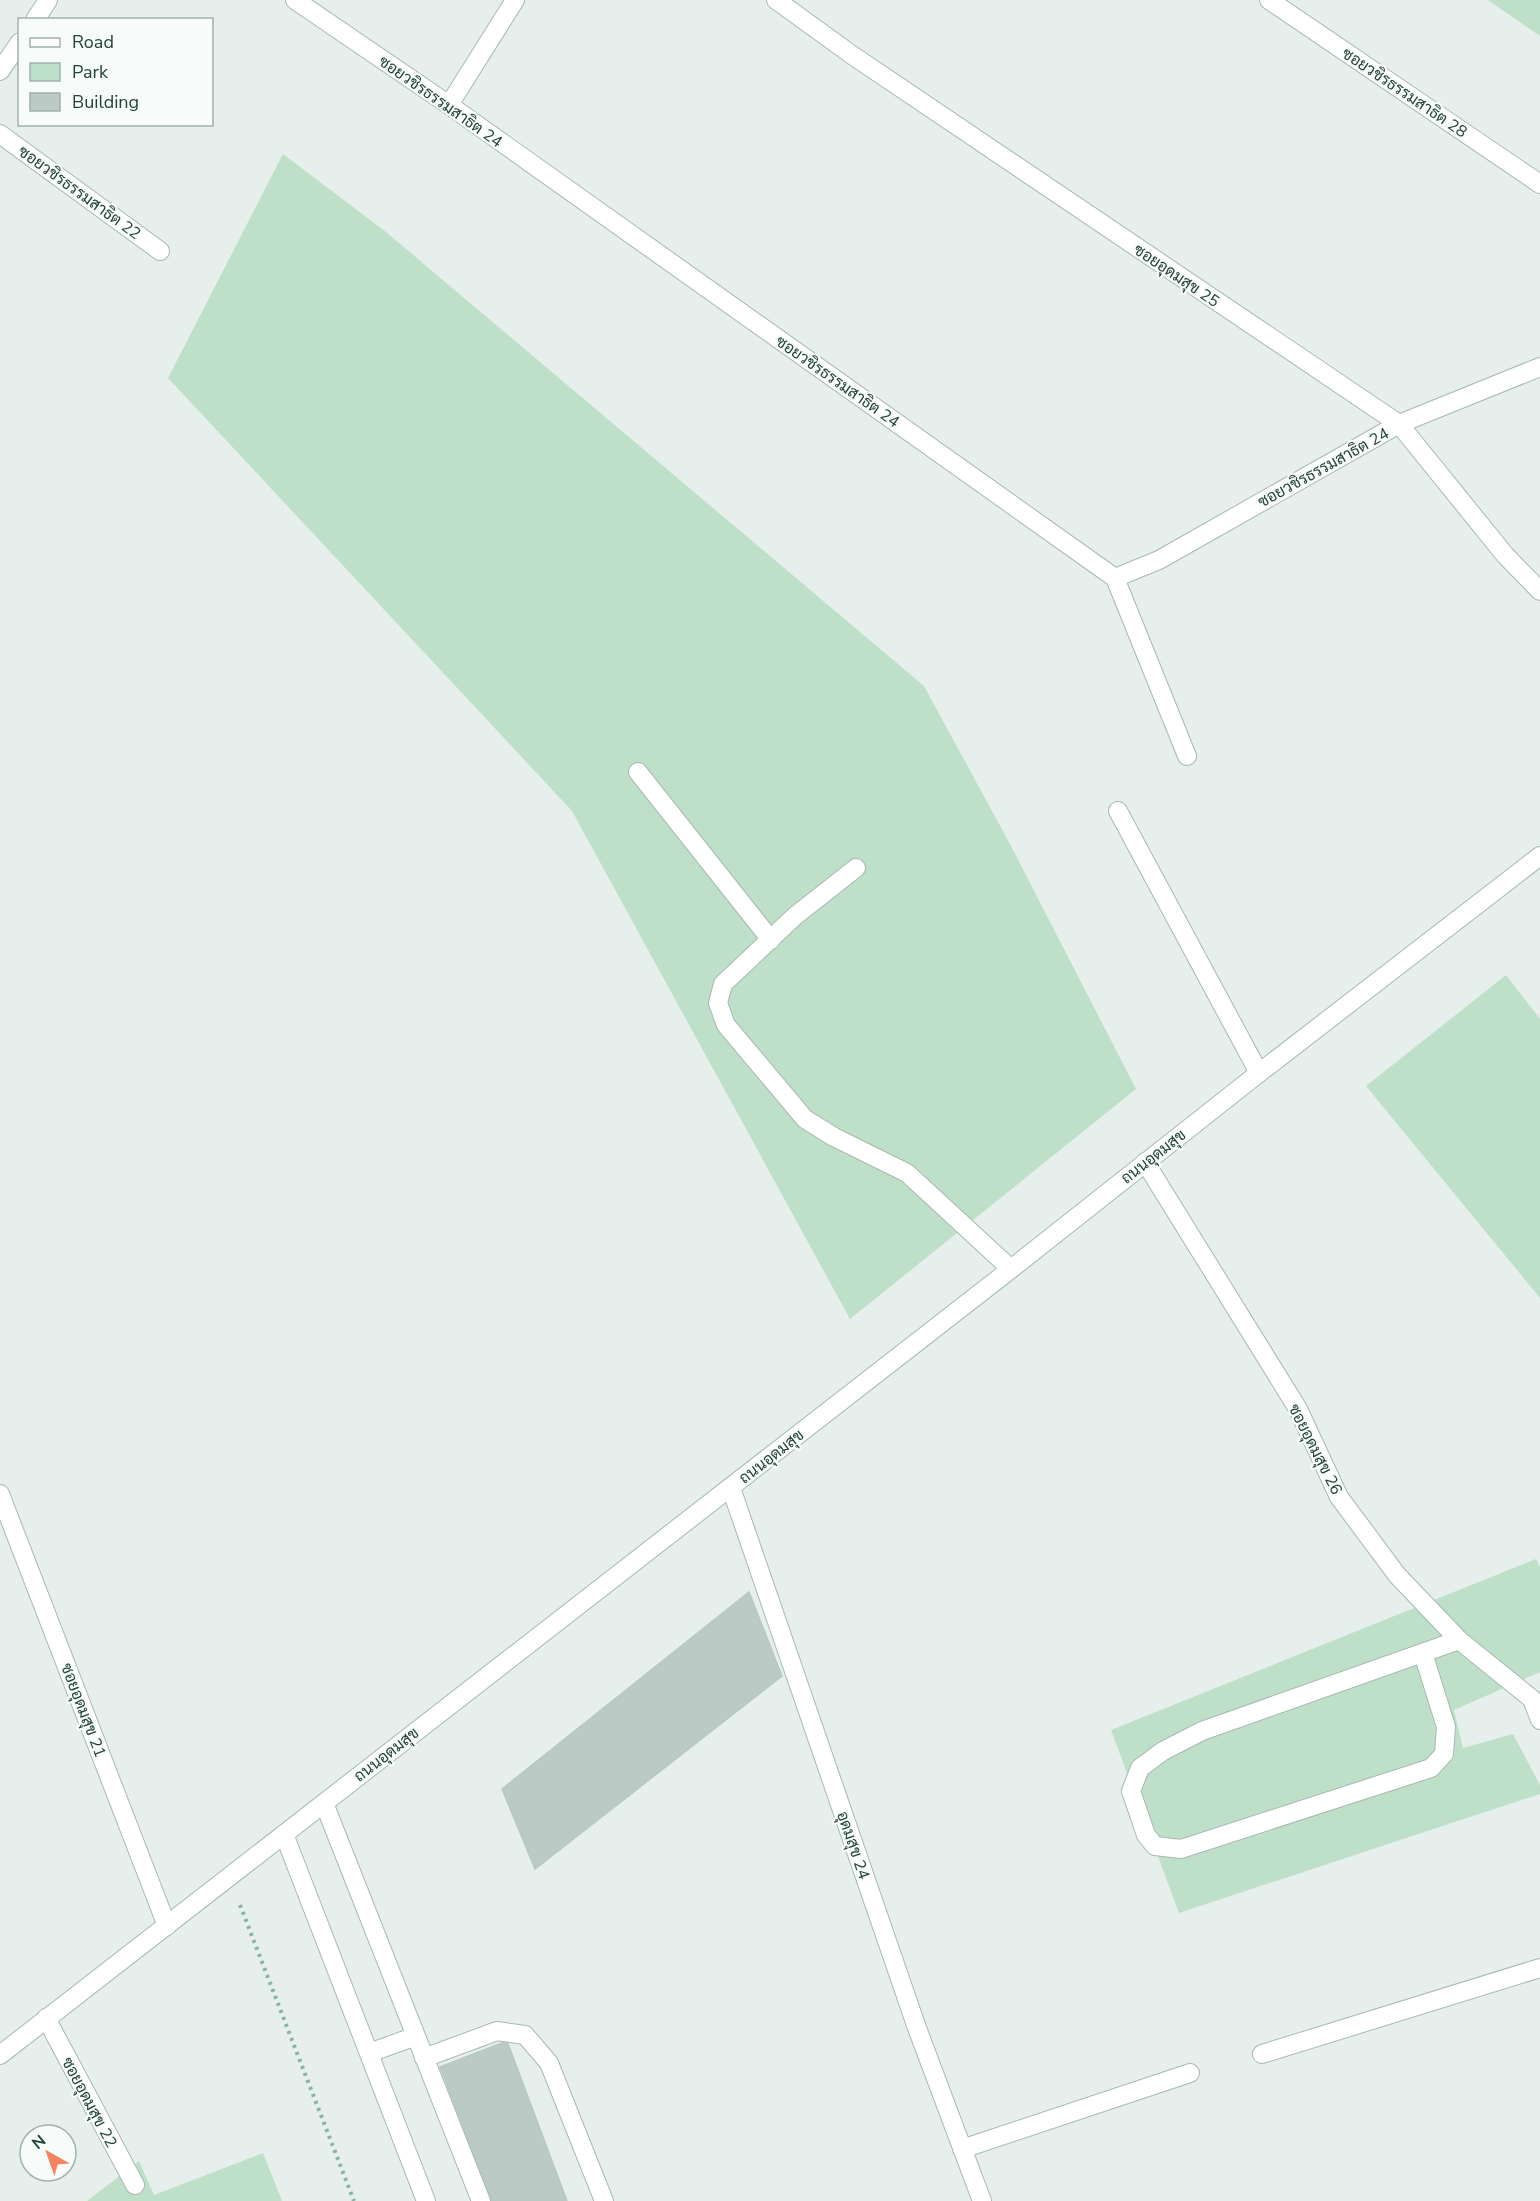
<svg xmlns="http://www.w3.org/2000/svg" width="1540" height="2201" font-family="'Nunito Sans',Sarabun,sans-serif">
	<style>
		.green { fill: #bfe0c8 }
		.building { fill: #bbcac4; stroke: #b8c9c2; stroke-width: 1.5 }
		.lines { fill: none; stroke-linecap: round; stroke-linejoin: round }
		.lane-casing { stroke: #a8b8b2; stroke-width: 20 }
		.street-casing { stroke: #a8b8b2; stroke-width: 20 }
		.secondary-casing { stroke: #a4bbb3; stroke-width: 20 }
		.path { stroke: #86b3a5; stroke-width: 4; stroke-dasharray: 3 4.5; stroke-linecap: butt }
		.lane { stroke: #fff; stroke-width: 18 }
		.street { stroke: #fff; stroke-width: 18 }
		.secondary { stroke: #fff; stroke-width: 18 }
		.labels { text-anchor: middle; stroke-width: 4.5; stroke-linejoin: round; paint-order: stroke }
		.street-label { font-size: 16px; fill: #24423a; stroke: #f7fbf9 }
	</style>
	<rect width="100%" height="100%" fill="#e6efeb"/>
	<path class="green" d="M1488 0H1540V36Z
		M283 154 386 232 924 686 1010 844 1136 1089 850 1319 572 811 168 378Z
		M1506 975 1540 1019V1298L1366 1086Z
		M1536 1559 1540 1567V1672L1454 1710 1463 1748 1513 1734 1540 1785V1794L1179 1913 1111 1730Z
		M263 2153 282 2201H87L139 2161 154 2195Z"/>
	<path class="building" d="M749 1592 782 1676 535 1869 502 1789Z
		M507 2041 567 2201H492L440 2067Z"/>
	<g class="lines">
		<defs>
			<path id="lane" d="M638 772 771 940
				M856 868 795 916 723 984 718 1003 726 1025 805 1119 834 1137 907 1173 1011 1269
				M1423 1653 1446 1727 1444 1754 1431 1768 1181 1849 1155 1846 1146 1835 1131 1791 1140 1768 1163 1751 1202 1731 1459 1640"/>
			<path id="street" d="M295 0 449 105 1115 578 1159 560 1399 424 1540 367
				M776 0 852 55 1399 424 1505 555 1540 591
				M1269 0 1540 184
				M35 20 48 0
				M0 71 20 42
				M449 105 515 0
				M0 134 160 251
				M1115 578 1187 756
				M1118 811 1259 1073
				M1145 1162 1298 1409 1339 1497 1397 1575 1459 1640 1532 1699 1540 1720
				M731 1488 917 2028 982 2201
				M0 1494 167 1926
				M324 1803 481 2201
				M284 1834 426 2201
				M46 2018 135 2185
				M369 2053 416 2036
				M1262 2054 1540 1968
				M424 2058 497 2031 525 2035 549 2063 604 2201
				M962 2149 1190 2073"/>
			<path id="secondary" d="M0 2055 1011 1269 1259 1073 1540 856"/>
		</defs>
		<use href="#lane" class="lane-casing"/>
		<use href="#street" class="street-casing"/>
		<use href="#secondary" class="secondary-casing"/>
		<path class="path" d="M240 1905 354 2201"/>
		<use href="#lane" class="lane"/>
		<use href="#street" class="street"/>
		<use href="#secondary" class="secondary"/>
	</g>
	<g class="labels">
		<g class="street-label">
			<text transform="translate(1405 92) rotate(34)" y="6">ซอยวชิรธรรมสาธิต 28</text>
			<text transform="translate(441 101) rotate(35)" y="6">ซอยวชิรธรรมสาธิต 24</text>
			<text transform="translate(80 192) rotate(36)" y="6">ซอยวชิรธรรมสาธิต 22</text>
			<text transform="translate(1177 275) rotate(34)" y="6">ซอยอุดมสุข 25</text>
			<text transform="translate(838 381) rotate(35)" y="6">ซอยวชิรธรรมสาธิต 24</text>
			<text transform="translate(1323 467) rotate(-29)" y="6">ซอยวชิรธรรมสาธิต 24</text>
			<text transform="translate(1153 1156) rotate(-38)" y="6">ถนนอุดมสุข</text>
			<text transform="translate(1316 1449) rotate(63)" y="6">ซอยอุดมสุข 26</text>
			<text transform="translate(771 1456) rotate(-38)" y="6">ถนนอุดมสุข</text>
			<text transform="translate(84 1710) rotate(69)" y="6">ซอยอุดมสุข 21</text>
			<text transform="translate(386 1754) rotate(-38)" y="6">ถนนอุดมสุข</text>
			<text transform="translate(854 1845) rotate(71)" y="6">อุดมสุข 24</text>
			<text transform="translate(90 2102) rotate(62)" y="6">ซอยอุดมสุข 22</text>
		</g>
	</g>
	<rect x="18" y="18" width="195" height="108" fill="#f7fbf9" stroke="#a3b1ad" stroke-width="1.5"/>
	<rect x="30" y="38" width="30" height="9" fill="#ffffff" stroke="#a3b1ad" stroke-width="1.5"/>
	<text x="72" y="48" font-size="18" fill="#24423a">Road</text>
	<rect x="30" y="63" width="30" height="18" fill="#bfe0c8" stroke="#a3b1ad" stroke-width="1.5"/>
	<text x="72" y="78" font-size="18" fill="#24423a">Park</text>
	<rect x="30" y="93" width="30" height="18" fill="#bbcac4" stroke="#a3b1ad" stroke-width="1.5"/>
	<text x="72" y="108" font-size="18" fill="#24423a">Building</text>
	<g transform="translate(48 2153) rotate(320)"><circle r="28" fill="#f7fbf9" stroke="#a3b1ad" stroke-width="1.5"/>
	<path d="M0-4.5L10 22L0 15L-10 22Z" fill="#f4845f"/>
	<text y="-9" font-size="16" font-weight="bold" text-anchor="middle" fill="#24423a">N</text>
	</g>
</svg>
